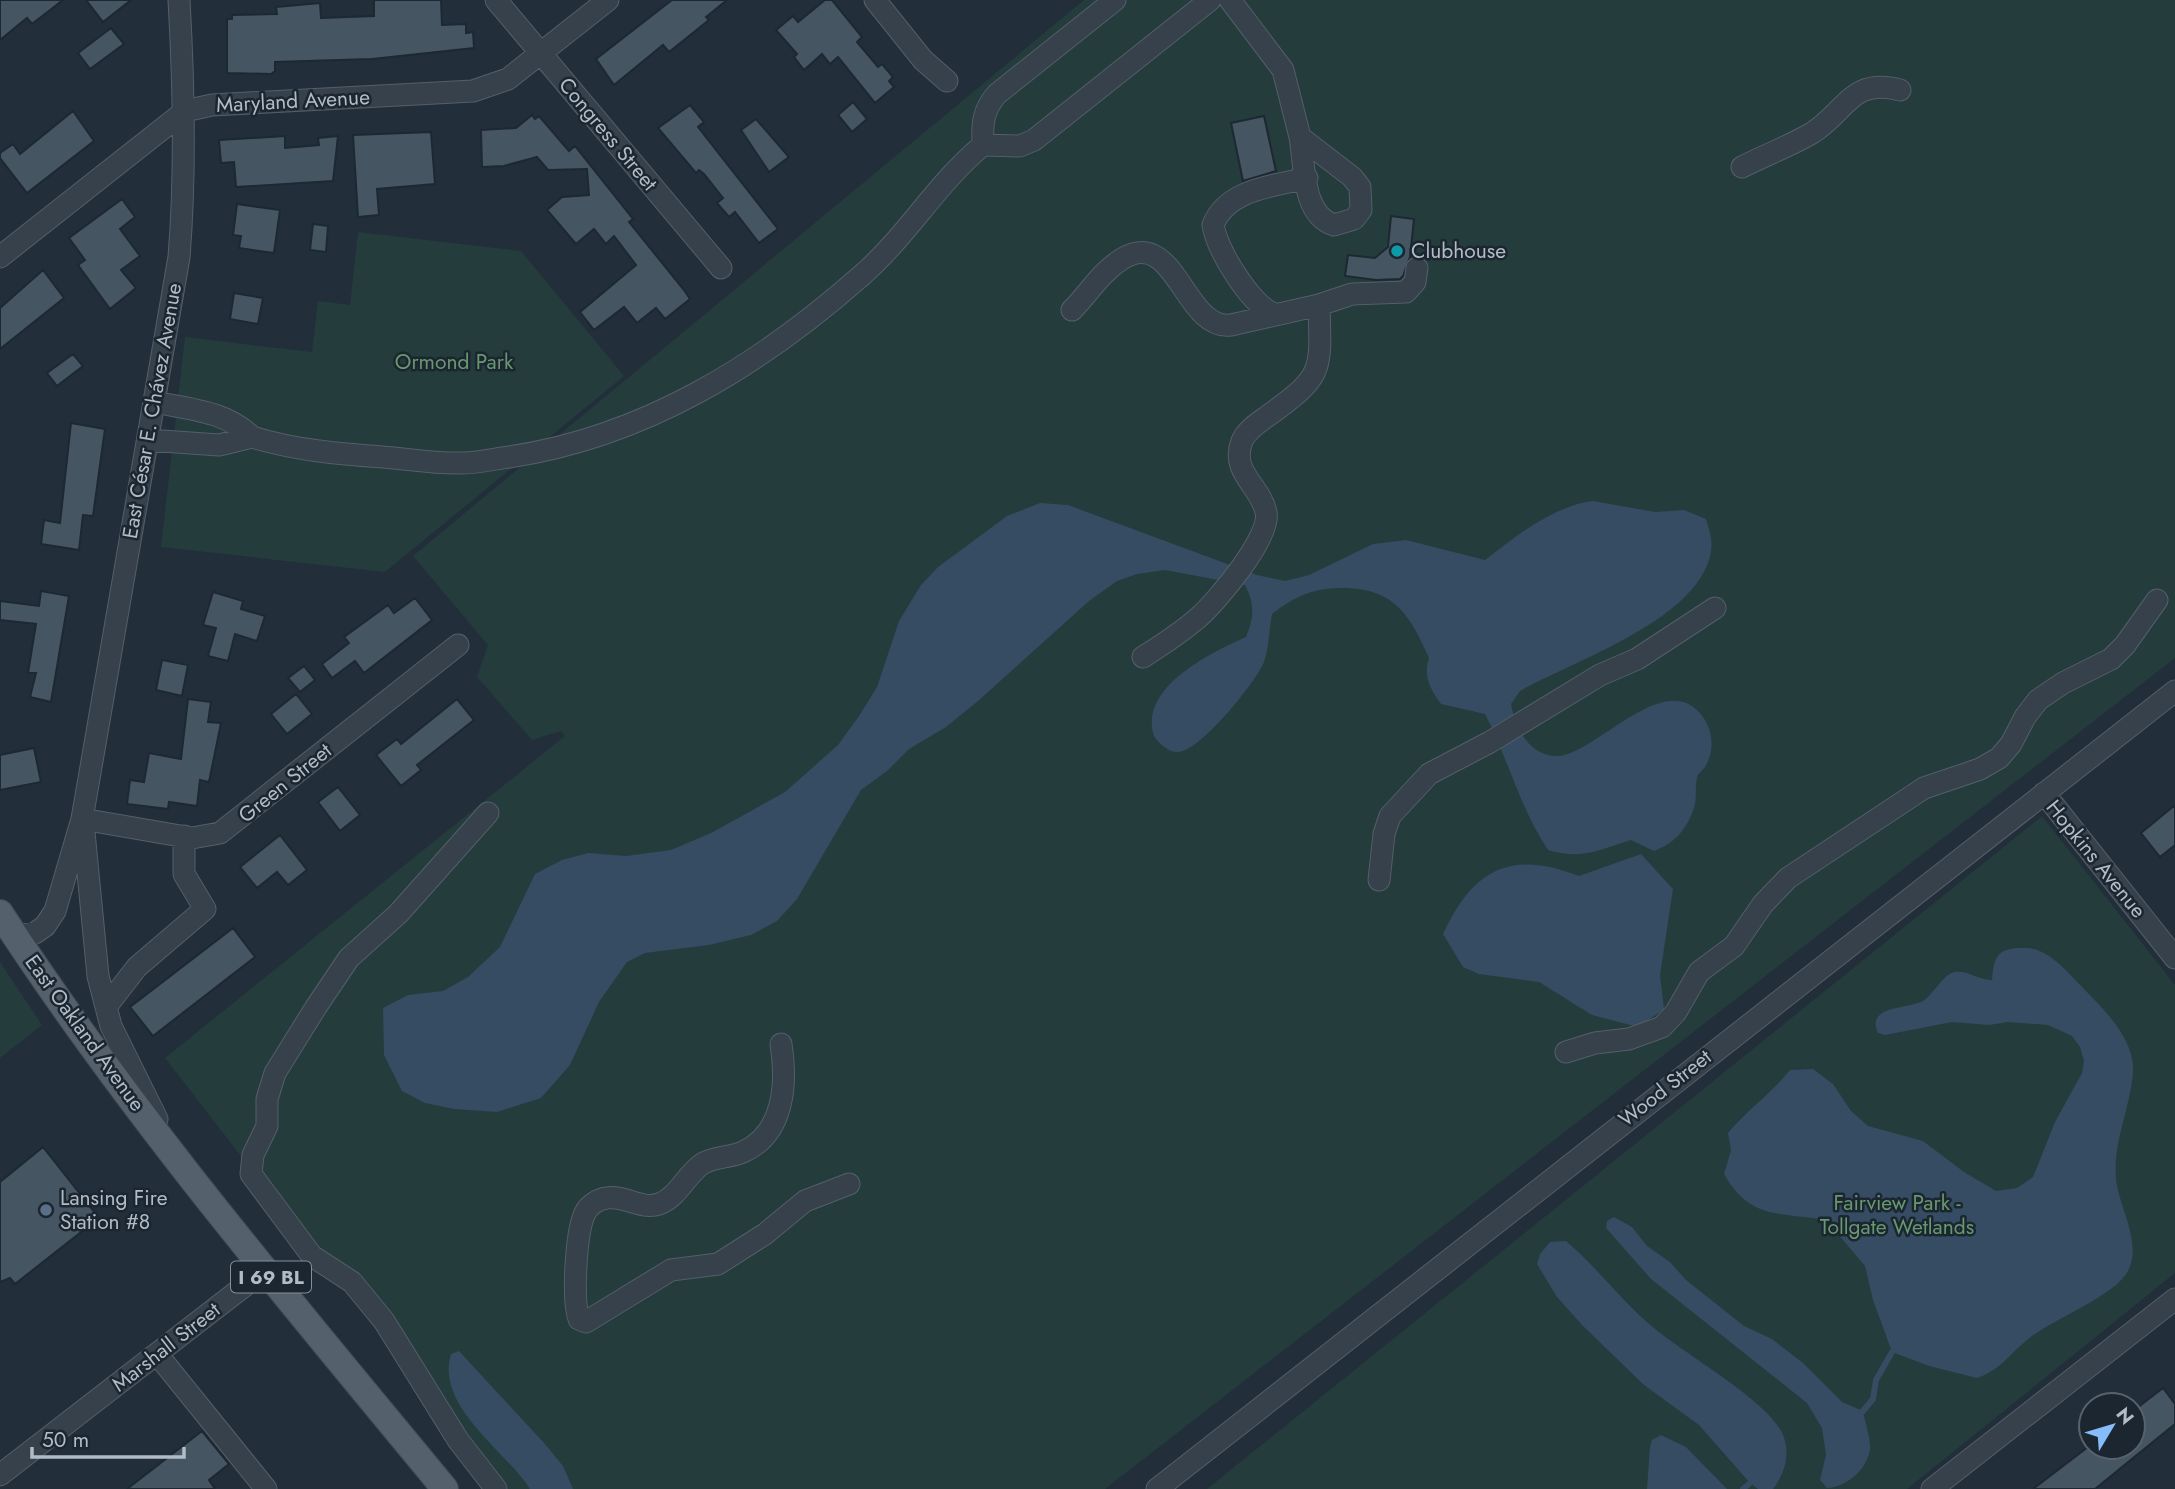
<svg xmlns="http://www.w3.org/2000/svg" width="2175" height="1489" font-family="Jost,sans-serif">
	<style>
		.green { fill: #243c3c }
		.water { fill: #354c63 }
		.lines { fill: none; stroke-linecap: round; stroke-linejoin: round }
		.stream { stroke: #354c63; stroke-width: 6 }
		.building { fill: #465562; stroke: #1d2832; stroke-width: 2 }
		.minor-casing { stroke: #545f69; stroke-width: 23 }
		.major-casing { stroke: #3f4a54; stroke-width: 28 }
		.minor { stroke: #36414b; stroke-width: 21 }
		.major { stroke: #54606c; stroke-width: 26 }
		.culture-dot { fill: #0f9aa8; stroke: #1b2630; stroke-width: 2.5 }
		.service-dot { fill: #5c6f8a; stroke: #1b2630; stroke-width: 2.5 }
		.labels { text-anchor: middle; stroke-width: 5; stroke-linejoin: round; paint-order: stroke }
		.shield { fill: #1b2630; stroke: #848f9a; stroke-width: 2 }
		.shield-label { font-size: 19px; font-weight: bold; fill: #b1bcc7 }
		.street-label { font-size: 21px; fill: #b1bcc7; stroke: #1b2630 }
		.poi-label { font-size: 21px; fill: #b1bcc7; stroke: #1b2630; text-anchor: start }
		.park-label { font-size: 21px; fill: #68986f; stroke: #1b2630 }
	</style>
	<rect width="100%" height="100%" fill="#222f3b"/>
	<path class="green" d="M1084 0H2175V658L1105 1489H499L165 1058 565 736 561 731 532 740 477 677 488 645 413 556Z
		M358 232 521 251 624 376 385 572 161 547 185 337 312 352 318 301 350 305Z
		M2042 816 2175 985V1273L1907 1489H1207Z
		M0 962 42 1025 0 1058Z"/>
	<path class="water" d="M1593 501 1655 512 1684 510 1706 519C1709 529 1713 540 1711 551 1701 619 1573 661 1520 691L1511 704C1515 728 1529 755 1556 756 1594 757 1666 664 1703 717 1713 731 1715 752 1705 767 1703 770 1700 772 1698 775 1694 784 1698 800 1693 811 1685 831 1675 843 1654 851L1631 840C1598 850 1584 860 1548 850 1520 808 1508 759 1485 714L1441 704C1430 689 1423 676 1429 658 1410 616 1396 590 1347 588 1316 587 1296 595 1272 614 1269 630 1269 648 1264 662 1256 682 1198 754 1177 752 1168 752 1155 741 1153 733 1142 686 1210 653 1246 637 1254 618 1255 604 1245 585L1165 570 1137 574 1117 581 1089 601 978 701 946 727 909 749 887 771 861 790 797 899 777 921 751 935 709 945 645 953 627 962 599 1002 570 1065 541 1098 497 1112 454 1109 425 1103 402 1091 384 1055 383 1008 408 995 443 991 468 977 500 947 535 874 562 860 588 853 626 856 671 850 711 833 785 792 838 745 859 716 877 687 899 621 921 585 938 567 1007 516 1040 503 1068 505 1257 575 1285 581 1309 575 1373 544 1406 540 1485 560C1516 536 1553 506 1593 501Z
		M1641 854 1673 889 1660 975 1664 1009 1638 1027 1592 1015 1539 982 1479 974 1463 967 1443 934C1473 870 1509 849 1579 876Z
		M2029 948C2052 952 2067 972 2083 988 2104 1009 2136 1041 2133 1073 2130 1108 2113 1142 2116 1178 2118 1206 2143 1243 2128 1271 2114 1297 2050 1320 2027 1340 2010 1354 1999 1371 1977 1378L1929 1366 1892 1352 1873 1300 1865 1266 1826 1220C1779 1212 1750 1220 1724 1174L1731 1150 1728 1133C1747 1110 1771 1094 1790 1070L1813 1069 1833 1084 1851 1111 1868 1126 1923 1141 1964 1172 1996 1191 2017 1188 2033 1177 2055 1122 2082 1073 2084 1061 2080 1047 2072 1036 2048 1025 2008 1022 1989 1025 1952 1022 1885 1035 1878 1033C1865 1005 1909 1009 1923 1001 1933 995 1944 973 1955 972 1967 970 1979 980 1992 980 1994 952 2000 947 2029 948Z
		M1614 1217 1632 1227 1647 1246 1670 1262 1686 1280 1744 1326 1772 1339 1803 1363 1842 1402 1863 1411C1865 1422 1871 1439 1870 1450 1866 1471 1846 1487 1827 1488L1820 1480 1826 1455 1822 1428 1807 1403 1651 1279 1606 1228 1607 1221Z
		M1566 1241C1598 1268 1622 1302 1654 1328 1685 1354 1761 1397 1780 1429 1792 1449 1786 1472 1773 1489H1758L1750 1483 1699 1425 1644 1385 1583 1326 1557 1297 1537 1264 1540 1254 1550 1242Z
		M459 1351 545 1444 563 1466 573 1489H530C505 1450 435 1406 451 1354Z
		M1661 1435 1686 1447 1727 1489H1647L1650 1447 1652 1440Z"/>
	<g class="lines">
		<path class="stream" d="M1863 1411 1873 1399 1876 1380 1892 1352
			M1743 1489 1750 1483"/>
	</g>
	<path class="building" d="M0 0H63L32 24 27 18 0 40Z
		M86 0H131L103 22Z
		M374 0H441L442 25 466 24V33L473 32 474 48 372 59 275 62V71L271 74 227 73V19H232V15L277 14 276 7 320 3 321 18 374 16Z
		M672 0H727L706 17 709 20 669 52 663 45 614 85 596 59Z
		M825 0H832L862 37 857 42 878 67 882 64 893 77 889 81 894 87 875 103 838 57 830 64 822 54 804 70 794 57 797 54 776 30 793 16 798 22Z
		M111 28 124 44 90 69 78 53Z
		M853 102 867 119 852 132 838 115Z
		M690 105 704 122 698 127 778 229 759 243 735 212 729 217 717 203 723 198 704 174 699 170 696 173 658 128Z
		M73 111 94 141 27 193 0 158V153L13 144 20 154Z
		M532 115 535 119 539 116 569 151 575 146 633 219 629 222 684 290 690 299 665 319 656 308 637 323 624 307 594 330 580 312 636 265 614 236 606 244 594 229 576 244 547 210 562 197 589 195 587 169 548 170 537 157 504 166 482 167 481 130 516 128Z
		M1264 116 1276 171 1243 181 1231 123Z
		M756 119 789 157 769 172 741 130Z
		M431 132 435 184 377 189 379 215 358 217 353 135Z
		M285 136V148L319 145 318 138 338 136 333 181 236 187 234 162 221 163 219 140Z
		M122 199 135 217 120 229 140 256 121 270 136 288 110 309 78 265 85 260 69 238Z
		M237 204 280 210 274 253 239 248 241 236 233 235Z
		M1391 216 1414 219 1410 257 1403 276 1400 279 1376 280 1345 276 1348 255 1375 258 1388 247Z
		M313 224 328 226 326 252 310 250Z
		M43 270 64 298 0 349V308Z
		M234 293 263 298 258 324 230 319Z
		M73 354 83 366 57 386 47 373Z
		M71 423 105 429 93 516 83 515 79 550 41 544 44 520 60 523Z
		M41 591 69 596 51 702 30 697 36 673H28L36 624 0 620V601L39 606Z
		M213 592 243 601 241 609 265 616 257 641 235 634 228 661 208 656 216 628 203 625Z
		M415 598 432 620 364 673 355 661 332 678 322 664 349 643 344 637 388 605 394 613Z
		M162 660 188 665 182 696 156 690Z
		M304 666 315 680 300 692 288 678Z
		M296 694 312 714 287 734 271 714Z
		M188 699 211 702 208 722 221 723 209 782 200 780 197 806 169 802 168 809 127 804 130 780 144 782 149 753 181 759Z
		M457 699 474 720 417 765 421 770 401 786 376 755 397 739 401 744Z
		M34 748 41 782 0 790V755Z
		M338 787 360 815 340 831 318 802Z
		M2175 805V845L2160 857 2141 833Z
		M280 835 307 870 288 885 277 872 257 888 240 867Z
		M233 928 255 957 153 1036 130 1007Z
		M43 1147 99 1218 15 1284 10 1278 0 1282V1182Z
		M2163 1388 2175 1404V1424L2095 1489H2033L2088 1447H2133V1411Z
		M202 1431 229 1464 209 1480 215 1489H127Z"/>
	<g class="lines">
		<defs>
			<path id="minor" d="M496 0 721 268
				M875 0 923 60 947 81
				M1230 0 1283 70 1300 137 1352 177 1360 187 1361 210 1354 219 1334 225C1302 215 1305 166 1300 137
				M983 145C982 123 983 110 997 94L1115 0
				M1742 167C1765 155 1790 146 1812 133 1847 111 1851 77 1900 90
				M0 257 185 111 212 105 473 91 508 79 608 0
				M1072 310C1089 293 1101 272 1122 259 1176 226 1184 331 1231 325L1319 305
				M1274 314C1250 304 1217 250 1213 225 1227 189 1274 186 1307 178
				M252 437C294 450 339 454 383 457 409 459 436 464 462 463 477 463 494 459 509 457 644 437 760 365 861 276 907 236 937 183 983 145L1020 146 1034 140 1210 0
				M148 440 219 445 252 437C226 411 189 409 154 402
				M1143 657C1162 645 1182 632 1199 617 1217 601 1272 536 1266 512 1260 485 1230 472 1242 441 1247 429 1260 422 1269 415 1324 375 1321 372 1319 305L1352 294 1406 292 1415 282 1417 268
				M2044 793 2175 958
				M488 813 398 914 349 958 316 1007 275 1073 267 1099V1126L253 1155 251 1174 312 1256 352 1282 384 1321 458 1440 496 1489
				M82 819 192 838 220 833 458 645
				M84 832 98 976 111 1026 157 1119
				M1379 880 1384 834 1390 816 1429 774 1490 742 1600 675 1637 659 1715 608
				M15 936 35 933 45 926 55 911 82 819 179 257C186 171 184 87 179 0
				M106 1007 137 967 205 909 184 874V836
				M781 1044C787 1082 785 1133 743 1152 730 1158 714 1156 702 1164 686 1175 678 1197 659 1204 641 1210 625 1195 607 1198 598 1199 589 1205 585 1213 576 1231 572 1300 579 1319L586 1322 594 1317 671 1270 718 1264 765 1234 805 1201 849 1184
				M1566 1052 1595 1043 1629 1039 1662 1027 1676 1012 1699 972 1734 946 1763 904 1788 878 1924 788 1980 769 1999 758 2011 744 2025 717 2038 700 2063 683 2111 659 2125 645 2157 600
				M157 1354 266 1489
				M0 1475 265 1270
				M1157 1489 2175 691
				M1932 1489 2175 1299"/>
			<path id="major" d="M0 913C132 1116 291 1302 445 1489"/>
		</defs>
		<use href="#minor" class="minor-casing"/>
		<use href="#major" class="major-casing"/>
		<use href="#minor" class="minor"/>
		<use href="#major" class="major"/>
	</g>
	<circle class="culture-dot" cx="1397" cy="251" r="7"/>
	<circle class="service-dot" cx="46" cy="1210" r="7"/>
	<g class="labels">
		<rect class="shield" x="231" y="1261.5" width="80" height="31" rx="5"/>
		<g class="shield-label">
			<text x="271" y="1284">I 69 BL</text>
		</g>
		<g class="street-label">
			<text transform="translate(293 101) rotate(-3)" y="7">Maryland Avenue</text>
			<text transform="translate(608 134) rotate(50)" y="7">Congress Street</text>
			<text transform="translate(152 411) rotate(-80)" y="7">East César E. Chávez Avenue</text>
			<text transform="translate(285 783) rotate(-39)" y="7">Green Street</text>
			<text transform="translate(2096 859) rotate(51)" y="7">Hopkins Avenue</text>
			<text transform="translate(85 1033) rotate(54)" y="7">East Oakland Avenue</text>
			<text transform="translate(1665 1088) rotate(-38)" y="7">Wood Street</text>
			<text transform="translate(166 1347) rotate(-38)" y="7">Marshall Street</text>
		</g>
		<g class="poi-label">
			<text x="1411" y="258">Clubhouse</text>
			<text x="60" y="1205">Lansing Fire<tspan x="60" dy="24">Station #8</tspan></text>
		</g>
		<g class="park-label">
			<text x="454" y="369">Ormond Park</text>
			<text x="1897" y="1210">Fairview Park -<tspan x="1897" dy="24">Tollgate Wetlands</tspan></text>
		</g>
	</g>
	<g transform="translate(2112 1426) rotate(52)"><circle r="33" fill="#1b2630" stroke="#57626c" stroke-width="2"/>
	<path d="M0-5L12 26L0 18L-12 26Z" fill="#85bcf9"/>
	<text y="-10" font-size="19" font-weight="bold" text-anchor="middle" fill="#b1bcc7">N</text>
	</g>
	<path d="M32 1447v10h152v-10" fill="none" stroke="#b1bcc7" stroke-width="3.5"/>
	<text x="42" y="1447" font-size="21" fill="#b1bcc7" stroke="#1b2630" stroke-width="5" paint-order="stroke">50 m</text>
</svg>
